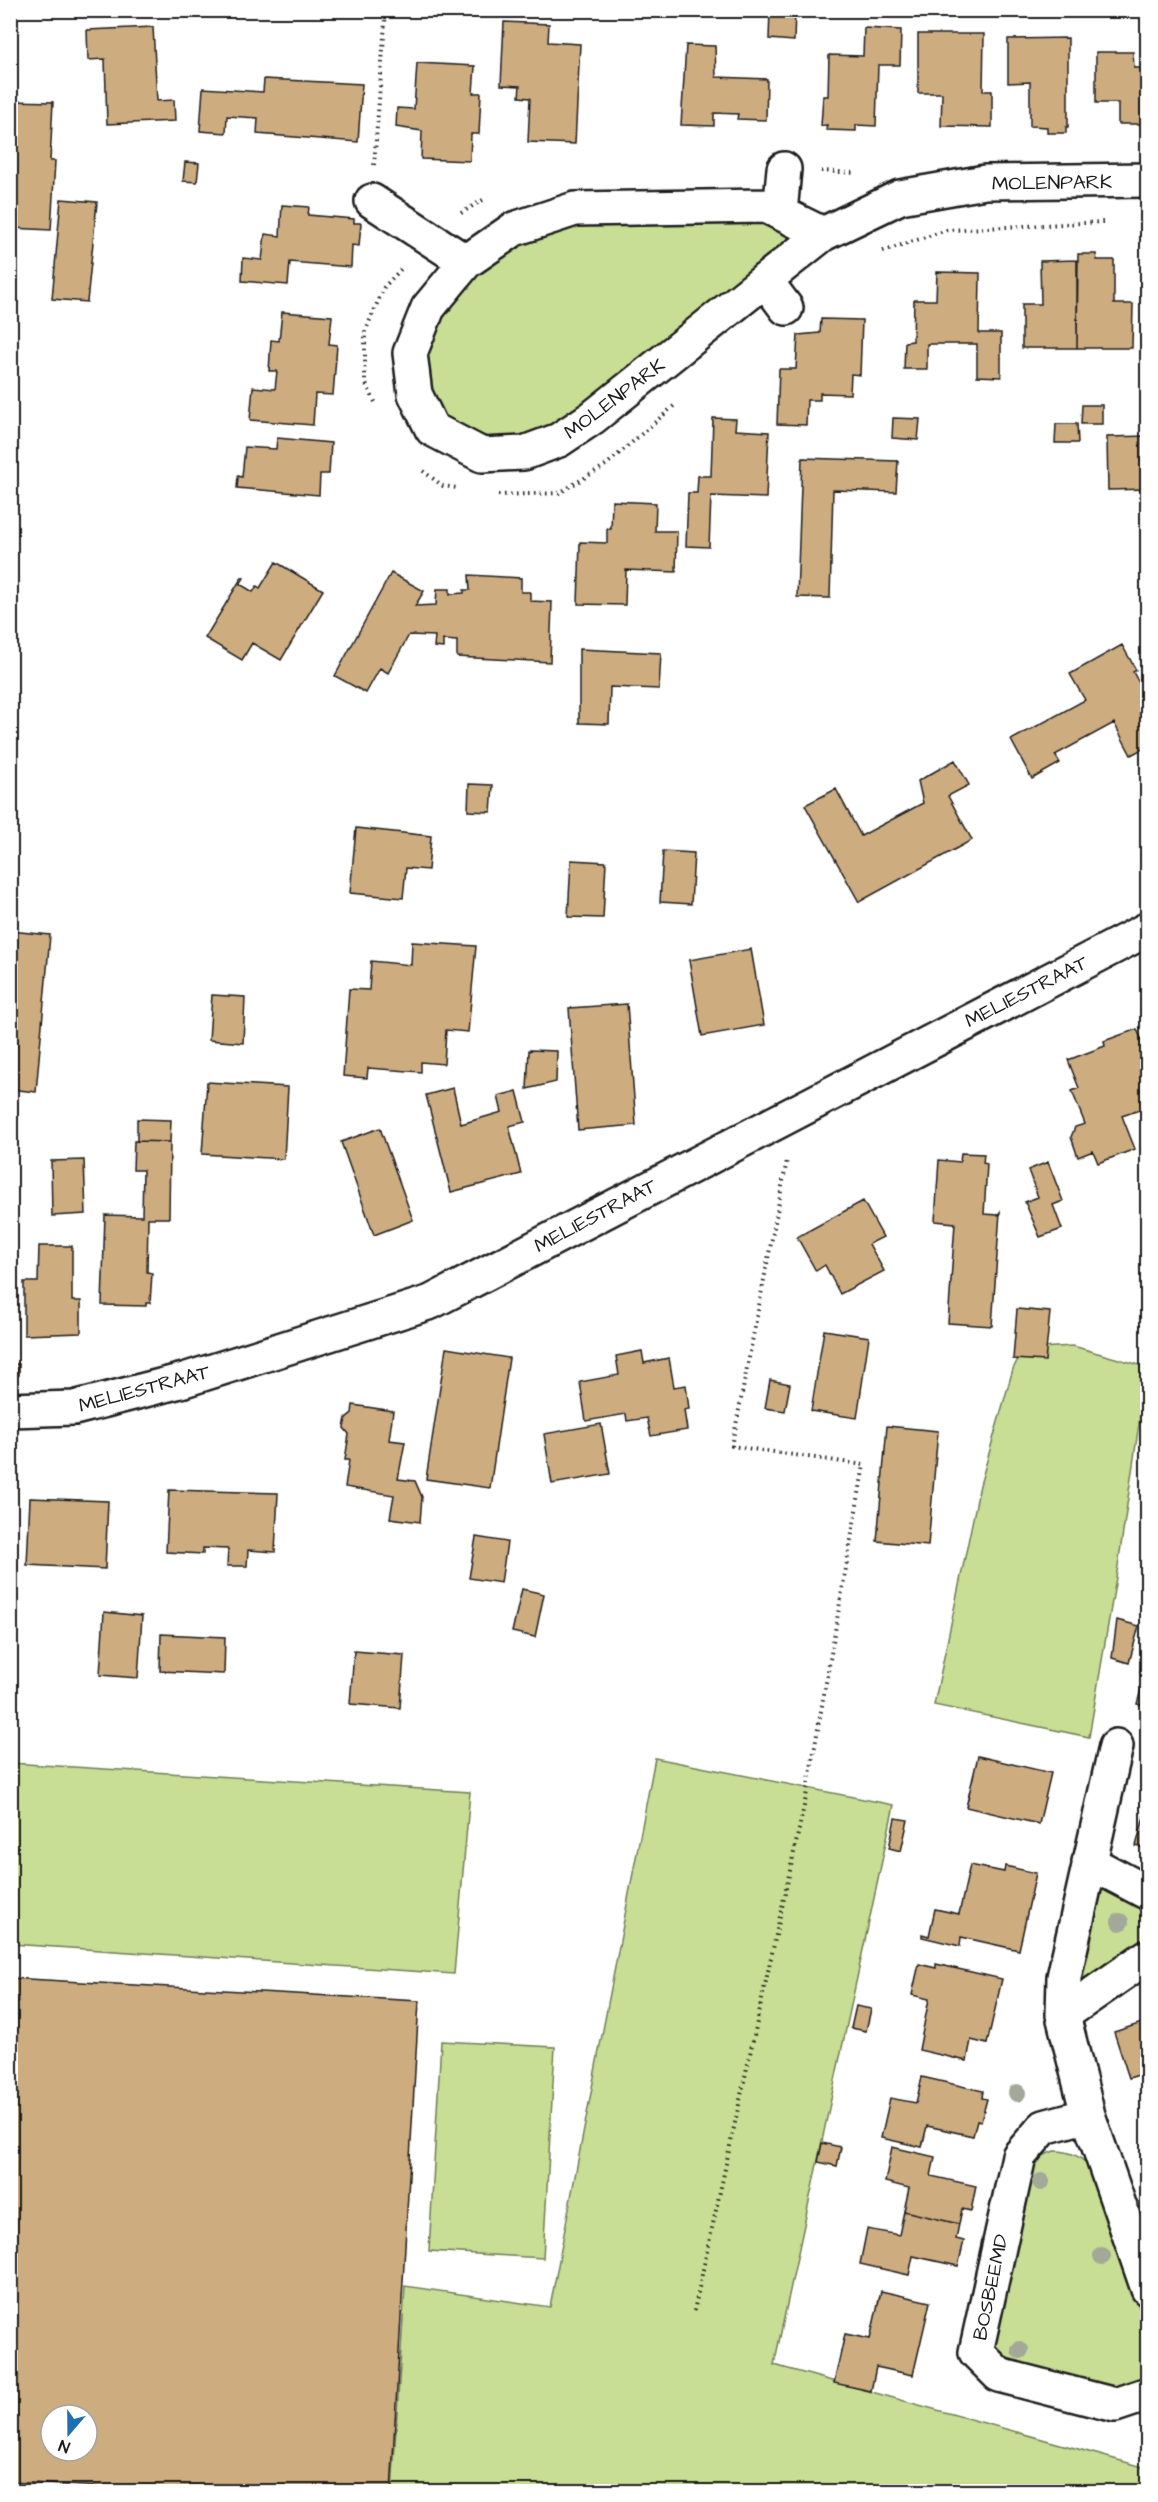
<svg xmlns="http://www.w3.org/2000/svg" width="1158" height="2502" font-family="'Architects Daughter',sans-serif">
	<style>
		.green { fill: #c7de94; stroke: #727d58; stroke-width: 1.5 }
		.building { fill: #cdac80; stroke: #1c1c1c; stroke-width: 1.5; fill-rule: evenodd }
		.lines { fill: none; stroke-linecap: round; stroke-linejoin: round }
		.minor-casing { stroke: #1c1c1c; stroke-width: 38 }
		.path { stroke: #1c1c1c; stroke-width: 4; stroke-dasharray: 1.5 4.5; stroke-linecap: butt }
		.minor { stroke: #fff; stroke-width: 33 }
		.tree { fill: #a3a899 }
		.labels { text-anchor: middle; stroke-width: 6; stroke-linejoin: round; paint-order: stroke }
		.street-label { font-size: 20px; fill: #1c1c1c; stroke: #fff }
	</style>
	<rect width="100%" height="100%" fill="#fff"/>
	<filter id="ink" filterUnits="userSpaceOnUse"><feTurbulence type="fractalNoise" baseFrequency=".0167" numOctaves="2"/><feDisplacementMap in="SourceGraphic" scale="12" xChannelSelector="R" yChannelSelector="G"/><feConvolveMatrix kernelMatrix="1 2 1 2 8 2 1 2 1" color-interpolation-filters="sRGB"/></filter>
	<g filter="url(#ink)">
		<path class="green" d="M766 206 823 234 592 418 482 455 415 394 428 308 514 229Z
			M1073 1346 1140 1365 1144 1390 1118 1566 1089 1737 934 1705 980 1485 1013 1369 1023 1349Z
			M655 1758 894 1805 774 2365 1147 2468V2491L392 2492 405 2286 550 2307Z
			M10 1763 470 1792 454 1974 11 1944Z
			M1106 1887 1147 1904V1937L1095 1976 1086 1978 1081 1975V1970L1100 1892Z
			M441 2041 555 2047 543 2258 429 2251Z
			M1054 2151C1073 2151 1084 2158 1094 2173L1147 2331V2376L1143 2382 1116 2395 1016 2371 994 2352 991 2341 1035 2159Z"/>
		<path class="building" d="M770 10H795L794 41 769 39Z
			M504 22 549 24 548 42 580 44 575 144 528 142 530 98 519 97 520 86 501 85Z
			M153 27 157 101 174 100 175 121 107 124 105 59 88 60 87 30Z
			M864 28 901 30 900 65H878L876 126 856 125V131L826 130 827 125 821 126 823 96H828L829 55 863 56Z
			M918 34H984L983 91H992V127L941 126 942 93H918Z
			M1068 38V127H1066V133H1047V127L1030 126V82L1008 83V39Z
			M686 45 715 46 716 77 767 79 766 120 737 119 738 114 714 113V126L681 125Z
			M1096 52H1133L1134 68H1148V124H1118V103H1096Z
			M417 63 475 66 473 93H481L479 134H471L470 161 421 159 422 131 396 127 397 108 414 109Z
			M264 79 362 84 358 142 257 134 258 118 227 116 226 133 200 131 203 88 263 92Z
			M10 101 53 102 50 161H55L51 230 11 228 13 190H15L16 179H10Z
			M185 162 199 163 197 182 183 181Z
			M61 199 97 202 87 302 52 299Z
			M282 205 309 207 308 215 354 219V223H361L359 246 352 245 351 267 290 262 288 285 242 281 243 258 262 260 265 234 280 236Z
			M1078 254H1096L1097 260H1114V304H1133L1132 348H1077Z
			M1077 260V348H1022V304H1041L1040 261Z
			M937 272 980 273 979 333H1001V377L977 376V344H927V369H904L905 342 913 341 914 300H936Z
			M282 312 332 316 329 344 337 345 333 395 315 394 313 425 250 420 253 387 275 389 277 371H269L271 340 279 341Z
			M821 319 862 320 860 375 851 374 850 394 820 393V400H807L806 425 777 424 779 369H796L798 335 820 333Z
			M1082 405H1102V424H1081Z
			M713 418 736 419 735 430 769 432 766 498 711 496 709 547 686 546 688 493H697L698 476H711Z
			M893 418 920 419 918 440 892 438Z
			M1056 424H1077L1078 443H1055Z
			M1148 436V489L1108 490 1107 437Z
			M277 438 331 443 329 474H320L319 495 237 488 238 476 242 477 245 447 276 449Z
			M802 458 898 461 896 492 833 490 830 598 797 597Z
			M612 501 656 503 655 531H677L676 572 626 570 625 605 578 604 580 542 607 543V529H611Z
			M276 562 323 590 281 660 252 643 242 660 205 638 242 577 244 578 240 584 253 592 257 586 260 588Z
			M391 573 424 591 415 606 436 605 437 589H450V594L464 593V590H470L469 575 521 578V592H530V601L552 602 550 662 457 657V641L443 640V648L434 647 435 636 409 635 388 673 380 668 366 693 335 676Z
			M1122 645 1136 670 1133 672 1148 699V746L1131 755 1114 723 1055 755 1060 763 1032 779 1011 740 1085 700 1070 674Z
			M579 649 661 653 659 689 610 687 609 724 579 723Z
			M955 760 969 785 948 796 972 840 859 902 805 805 836 789 861 836 923 803 918 781Z
			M469 784 493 785 491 812 468 811Z
			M356 828 431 836 428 870 406 868 403 898 350 893Z
			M663 851 694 853 691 904 660 902Z
			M571 860 606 862 603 918 568 917Z
			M10 931 50 935 36 1092 10 1089Z
			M412 942 476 946 468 1032 446 1030 444 1064 421 1062V1072L368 1068 367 1078 343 1076 349 989 369 990 371 961 411 965Z
			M751 949 764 1025 702 1036 689 960Z
			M212 995 245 997 243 1043 209 1040Z
			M627 1004 636 1125 578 1130 569 1008Z
			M1137 1029 1148 1055V1107L1122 1116 1135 1149 1098 1163 1093 1151 1078 1157 1071 1137 1075 1127 1085 1124 1072 1091 1079 1088 1068 1060 1105 1046 1104 1041Z
			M529 1050 557 1051 556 1082 527 1089Z
			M207 1082 288 1087 284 1159 202 1154Z
			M453 1088 461 1124 502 1112 498 1096 517 1091 525 1122 509 1126 521 1174 451 1192 426 1095Z
			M137 1119 171 1120 170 1142 137 1141Z
			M380 1128 413 1220 374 1235 341 1142Z
			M134 1141 170 1142 169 1218H148L147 1272 152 1273 150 1303H146V1306L102 1305 105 1215 142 1216 143 1170H133Z
			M961 1153 984 1154 983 1163 987 1164 984 1214 998 1215 1000 1212 992 1326 948 1323 955 1223 935 1221 939 1160 960 1162Z
			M84 1160 86 1214 52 1216 51 1161Z
			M1048 1162 1063 1201 1053 1205 1062 1229 1040 1237 1025 1202 1038 1197 1028 1170Z
			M863 1201 883 1237 869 1244 884 1271 840 1294 825 1265 816 1271 797 1237Z
			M39 1246H72V1301H81V1333L24 1335V1282H38Z
			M1017 1309 1050 1312 1045 1361 1013 1359Z
			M824 1330 869 1337 857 1418 811 1411Z
			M446 1348 509 1358 490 1488 426 1479Z
			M642 1351 644 1363 669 1358 674 1387 686 1385 689 1409 684 1410 687 1430 651 1436 647 1418 627 1421 626 1414 586 1421 580 1382 619 1375 616 1356Z
			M10 1364H19V1375H10Z
			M770 1380 790 1384 785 1411 765 1408Z
			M353 1405 393 1411 389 1440 405 1442 398 1479 415 1481 422 1497 420 1522 390 1518 394 1495 345 1487 349 1460H345L349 1434 344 1428 346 1418 352 1413Z
			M601 1424 610 1474 552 1484 544 1434Z
			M887 1426 938 1431 928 1546 877 1541Z
			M169 1490 278 1493 275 1552 248 1550 247 1566H227L228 1549 203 1548V1554L166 1552Z
			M30 1498 108 1501 105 1569 27 1565Z
			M476 1537 507 1542 501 1583 469 1578Z
			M522 1589 544 1594 535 1637 512 1632Z
			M104 1612 142 1616 138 1678 100 1675Z
			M1117 1620 1139 1626 1129 1663 1112 1658Z
			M161 1634 225 1637 224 1674 160 1671Z
			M1148 1645V1674L1140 1672Z
			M354 1651 404 1655 400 1708 350 1704Z
			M1144 1679 1148 1680V1707L1137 1704Z
			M978 1756 1051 1773 1039 1824 966 1807Z
			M1148 1802V1849L1136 1846Z
			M895 1818 908 1820 901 1851 889 1848Z
			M970 1865 1004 1872 1005 1866 1036 1873 1019 1950 961 1937 960 1946 922 1937V1934L929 1936 935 1909 959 1914Z
			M919 1964 936 1968V1964L1002 1979 987 2044 971 2040 967 2061 919 2050 929 1999 912 1995Z
			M10 1978 419 2001 391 2492H139L140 2489 10 2482ZM51 2415H87V2451H51Z
			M856 2006 871 2009 866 2031 851 2028Z
			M1148 2021V2072L1129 2078 1114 2032Z
			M922 2077 983 2091 982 2098 987 2099 981 2121 977 2120 973 2136 927 2126 922 2147 881 2138 890 2098 916 2103Z
			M822 2143 841 2147 837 2166 818 2162Z
			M892 2147 935 2157 931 2176 976 2186 971 2211 962 2209 959 2224 904 2211 909 2188 885 2182Z
			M904 2211 959 2224 956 2239 964 2241 958 2266 913 2256 909 2275 860 2264 867 2229 899 2235Z
			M881 2291 930 2302 913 2375 876 2367 871 2391 834 2383 845 2334 870 2339Z"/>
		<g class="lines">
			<defs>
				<path id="minor" d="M372 201 466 262
					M780 213 784 169
					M823 234 766 206 575 209 514 229 466 262 428 308 410 353 415 394 432 429 482 455 524 453 559 440 592 418 823 234 900 197 985 182 1148 180
					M765 280 786 308
					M10 1410 74 1408 184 1380 431 1302 1148 929
					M1089 1862 1148 1893
					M1148 1956 1063 2015 1088 2115 1148 2289
					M1063 2015 1064 1977 1116 1746
					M1088 2115 1044 2127 1019 2156 976 2352 999 2375 1115 2405 1148 2394"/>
			</defs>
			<use href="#minor" class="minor-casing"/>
			<path class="path" d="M374 165 386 10
				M821 171 856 173
				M461 213 483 200
				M883 251 947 230 1103 222
				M375 402 365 382V332L384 287 403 267
				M423 471 443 486 458 488
				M498 495 559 493 606 465 676 404
				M694 2311 806 1797 864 1465 732 1446 787 1160"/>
			<use href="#minor" class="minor"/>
		</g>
		<g class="tree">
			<circle cx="1120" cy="1922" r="9"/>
			<circle cx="1017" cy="2093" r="9"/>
			<circle cx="1041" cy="2182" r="9"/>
			<circle cx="1102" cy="2256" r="9"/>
			<circle cx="1020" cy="2350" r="9"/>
		</g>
	</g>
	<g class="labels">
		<g class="street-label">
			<text transform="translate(1052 182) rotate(-1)" y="7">MOLENPARK</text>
			<text transform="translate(614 398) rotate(-37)" y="7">MOLENPARK</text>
			<text transform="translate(1026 991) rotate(-27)" y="7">MELIESTRAAT</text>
			<text transform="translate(595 1215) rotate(-28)" y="7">MELIESTRAAT</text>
			<text transform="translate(144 1388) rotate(-15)" y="7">MELIESTRAAT</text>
			<text transform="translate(990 2287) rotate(-78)" y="7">BOSBEEMD</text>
		</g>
	</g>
	<rect width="1158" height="2502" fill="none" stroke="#fff" stroke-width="36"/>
	<rect x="18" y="18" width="1122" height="2466" fill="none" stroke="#1c1c1c" stroke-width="2" filter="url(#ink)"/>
	<g transform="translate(69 2433) rotate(200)"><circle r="28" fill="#ffffff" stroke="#a4a4a4" stroke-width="1.5"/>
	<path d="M0-4.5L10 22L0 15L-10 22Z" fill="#1f6fb2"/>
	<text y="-9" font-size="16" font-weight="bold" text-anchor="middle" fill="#1c1c1c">N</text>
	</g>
</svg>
